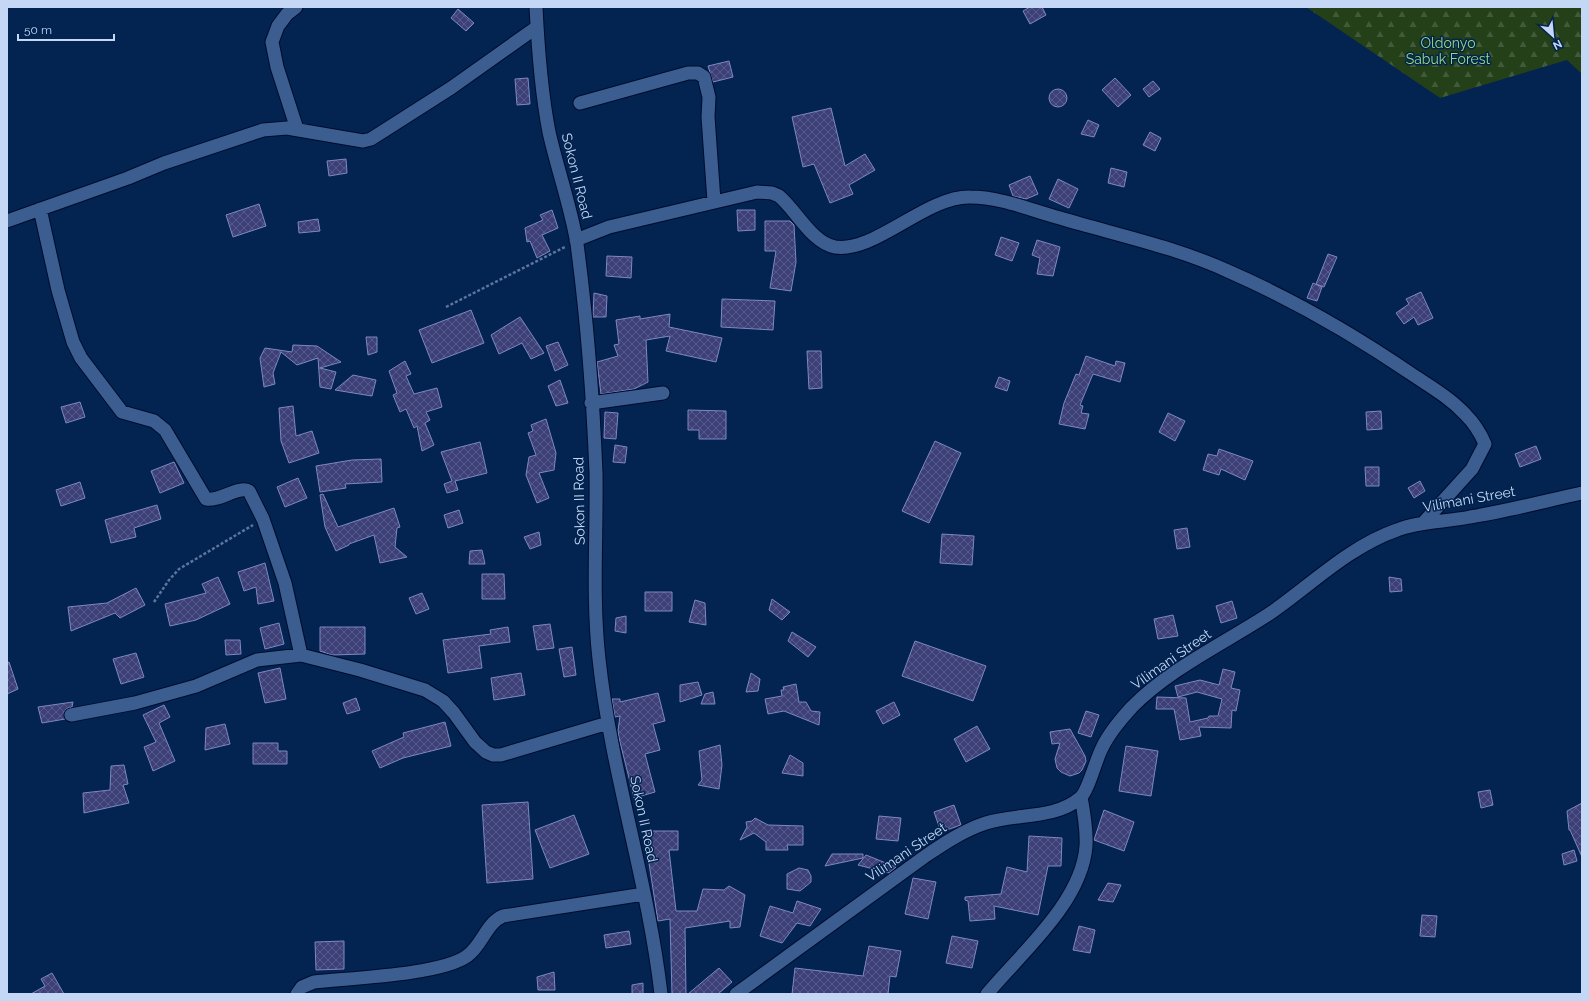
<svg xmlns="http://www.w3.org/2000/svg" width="1589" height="1001" font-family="Raleway,sans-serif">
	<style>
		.forest { fill: url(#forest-firs) }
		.building { fill: url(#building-cross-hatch); stroke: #7f87c3 }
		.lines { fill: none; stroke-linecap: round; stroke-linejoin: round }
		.minor-casing { stroke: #000c2d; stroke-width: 15 }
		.path { stroke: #5c769c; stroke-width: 2.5; stroke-dasharray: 3 2; stroke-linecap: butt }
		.minor { stroke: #3b5d8f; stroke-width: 13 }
		.labels { text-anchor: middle; stroke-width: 3; stroke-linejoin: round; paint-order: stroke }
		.park-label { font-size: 14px; fill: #97db7e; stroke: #032350 }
		.street-label { font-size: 14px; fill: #c4d8f5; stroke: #032350 }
	</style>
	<defs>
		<pattern id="forest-firs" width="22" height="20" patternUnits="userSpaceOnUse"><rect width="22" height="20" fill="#234018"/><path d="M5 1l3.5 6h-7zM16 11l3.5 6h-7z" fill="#415b3a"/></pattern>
		<pattern id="building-cross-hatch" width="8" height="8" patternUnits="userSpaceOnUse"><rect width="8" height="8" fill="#3c4077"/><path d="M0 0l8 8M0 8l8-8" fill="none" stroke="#575b8b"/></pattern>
	</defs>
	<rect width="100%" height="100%" fill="#032350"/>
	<path class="forest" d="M1306 7H1582V74L1567 60 1440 98Z"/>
	<path class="building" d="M1030 7H1042L1046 15 1030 24 1023 11Z
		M458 9 474 23 466 31 451 18Z
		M729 61 733 77 713 82 708 66Z
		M528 78 530 104 517 105 515 79Z
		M1115 78 1131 95 1118 107 1102 90Z
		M1153 81 1160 89 1149 97 1143 89Z
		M1049 98a9 9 0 1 1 18 0a9 9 0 1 1-18 0Z
		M831 108 845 166 865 154 875 170 849 185 853 194 830 203 814 164 803 167 792 117Z
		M1088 120 1099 125 1094 137 1081 134Z
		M1150 132 1161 138 1155 151 1143 145Z
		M346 159 347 173 329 176 327 161Z
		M1111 168 1127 172 1124 187 1108 183Z
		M1030 176 1038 194 1026 199 1013 196 1009 185Z
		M1058 179 1078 189 1069 208 1049 199Z
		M259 204 266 226 233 237 226 215Z
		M552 210 558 228 542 235 550 251 537 258 530 241 527 242 525 228 543 220 540 215Z
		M737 210H755V230L738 231Z
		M318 219 320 231 299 233 298 222Z
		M765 221H790L794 225 796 262 791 291 770 288 776 251H765Z
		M1001 237 1019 243 1012 261 995 255Z
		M1037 240 1060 247 1053 276 1037 274 1040 258 1032 255Z
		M1328 254 1337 257 1324 287 1316 284Z
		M607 256 632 257 631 278 606 276Z
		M1313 283 1322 287 1317 301 1307 298Z
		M1421 292 1433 318 1418 325 1414 317 1404 324 1396 313 1409 304 1406 299Z
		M594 293 607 296 606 317H593Z
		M722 299 775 301 773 330 721 327Z
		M471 310 484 343 432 363 419 330Z
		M670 314 669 327 722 338 716 362 666 351 670 336 646 340 648 382 634 389 601 394 597 362 618 356 614 345 619 344 616 320 640 316V319Z
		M520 317 544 353 531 359 522 343 499 354 491 335Z
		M366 337H377V352L368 355Z
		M558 342 568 365 555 371 546 346Z
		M293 345 317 346 341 362 320 368 336 372 331 389 320 387 318 358 297 365 281 352 273 373 275 384 264 387 260 358 265 348 292 352Z
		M807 351H821L822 388 809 389Z
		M1086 356 1115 366 1116 361 1125 363 1120 382 1093 374 1080 405 1083 406 1081 413 1089 414 1085 429 1059 424 1064 403 1076 374 1079 375Z
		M405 361 411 374 406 376 414 394 437 388 442 407 426 412 430 420 425 423 434 445 422 451 417 426 414 428 406 409 400 412 393 395 397 393 389 371Z
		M353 375 376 380 372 396 335 390Z
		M999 377 1010 381 1007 391 995 387Z
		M560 380 568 403 556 406 548 386Z
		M80 402 85 417 66 423 61 407Z
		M293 406 296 436 312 431 319 453 289 463 281 441 279 408Z
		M688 410 726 411V439H699V430H688Z
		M1381 411 1382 429 1367 430 1366 412Z
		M605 412 618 413 616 439 604 438Z
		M1168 413 1185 421 1175 441 1159 432Z
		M546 419 556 453 554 470 539 473 549 498 537 503 526 475 529 457 536 455 528 433 533 431 531 425Z
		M935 441 961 453 929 523 902 511Z
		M480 442 487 473 455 481 458 490 447 493 444 484 452 481 441 452Z
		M615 445 627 447 625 463 613 462Z
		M1536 446 1541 459 1520 467 1515 454Z
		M1219 449 1253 461 1245 480 1221 469 1219 475 1203 470 1208 454 1217 456Z
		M381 459 382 482 345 484 346 488 320 492 316 466 352 460Z
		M174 462 184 483 160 493 151 471Z
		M1365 467H1379V486H1366Z
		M298 478 307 498 285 507 277 487Z
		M1420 481 1425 491 1414 498 1408 488Z
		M80 482 85 498 61 506 56 490Z
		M323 494 338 527 394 508 400 527 397 528 395 547 407 557 380 563 374 535 349 544V545L336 551 325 527 320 495Z
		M157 505 161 519 134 528 136 537 111 543 105 520Z
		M459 510 463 523 448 528 444 515Z
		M1187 528 1190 547 1177 549 1174 530Z
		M539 532 541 545 530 549 524 537Z
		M942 534 974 536 972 565 940 563Z
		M482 550 485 564H469L470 551Z
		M265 563 274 601 258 604 256 587 244 591 238 572Z
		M482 574H504L505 599H482Z
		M218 577 230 604 196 620 170 626 165 604 206 593 202 584Z
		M1389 577 1401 579 1402 591 1390 592Z
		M136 588 145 605 120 618 115 613 71 631 68 607 107 603Z
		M645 592H672V611H645Z
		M422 593 429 609 416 614 409 598Z
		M772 599 790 612 782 620 769 610Z
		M695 600 705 603 706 625 689 622Z
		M1232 601 1237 618 1221 623 1216 606Z
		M1173 615 1178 636 1158 639 1154 619Z
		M626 616V633L615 631 616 618Z
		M279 623 284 644 265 649 260 628Z
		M550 624 554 648 537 650 533 626Z
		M320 627H365V654L332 655 320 651Z
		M508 627 510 642 479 646 482 668 448 673 443 640 491 634 490 630Z
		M792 632 816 647 808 657 788 641Z
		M225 640H240L241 654 226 655Z
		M915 641 986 666 973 701 902 676Z
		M572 647 576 675 564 677 559 649Z
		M136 653 144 677 121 684 113 659Z
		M9 662 18 689 7 694V663Z
		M280 668 286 699 265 703 258 673Z
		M1223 669 1235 672 1231 688 1240 690 1236 711 1232 710 1231 728 1199 727 1201 736 1180 740 1174 709H1156L1157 697 1186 698 1190 722 1208 718 1209 716H1218L1222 699 1197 692 1178 697 1175 686 1200 680 1219 685Z
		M521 673 525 695 494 700 491 678Z
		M751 673 760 679 758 691 746 692Z
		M698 682 702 695 680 702V685Z
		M796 684 799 702H806L811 711 820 712 819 725 784 711 768 714 765 699 782 696 781 690H784L783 687Z
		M713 692 715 704H701L705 694Z
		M658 693 665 721 653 724 660 750 645 754 655 792 634 798 620 742 618 731 620 716 615 717 612 699H620V702Z
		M356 698 360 710 347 714 343 703Z
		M73 702 72 707 66 709 64 712 65 719 42 723 38 707Z
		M894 702 900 715 883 724 876 711Z
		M164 705 170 717 159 723 175 761 153 771 144 747 156 742 143 715Z
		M1086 711 1099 715 1091 737 1078 733Z
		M445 722 451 746 403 758 380 768 372 751 404 737 403 733Z
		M225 724 230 744 205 750 206 728Z
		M977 726 990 749 966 762 954 739Z
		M1070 729 1085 756 1086 761 1082 770 1079 773 1070 776 1061 772 1057 768 1055 759 1060 743 1052 744 1050 732Z
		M253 743H278V751H287V764H253Z
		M720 745 722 765 719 789 698 785 702 780 699 751Z
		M1126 746 1158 751 1151 796 1119 791Z
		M790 755 803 763V776L782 773Z
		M124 765 128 784 123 785 129 803 84 813 83 793 110 790 111 766Z
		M1490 790 1493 805 1481 808 1478 792Z
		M528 802 533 879 487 883 482 805Z
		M1582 803V857L1570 830H1569L1567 811Z
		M954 805 961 825 941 832 934 812Z
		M1104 810 1134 822 1124 851 1094 840Z
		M574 815 589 854 550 868 535 830Z
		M879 816 901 818 898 841 876 839Z
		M755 818 768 825 803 826V845H787L788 850H766V842L754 833 740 840 747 827 746 822 752 821Z
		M649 831H678V850H669L676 911H697L703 889 724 890 729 886 745 895 740 927 730 928V921L685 928 686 994H672L670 919 658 921 648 857Z
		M1029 836 1062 838 1061 866H1048L1038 915 994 906 995 919 970 921 968 901 965 900V897L1001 894 1007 867 1027 872Z
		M1574 850 1577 861 1564 865 1562 854Z
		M832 854H863V858L825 866Z
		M866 855 896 867 889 873 858 865Z
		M799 868 808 870 811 876V882L800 891 787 889V874Z
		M913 878 936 882 928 919 905 914Z
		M1108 883 1121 885 1113 902 1098 900Z
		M797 901 821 909 810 926 797 923 782 943 760 936 770 906 793 913Z
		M1422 915 1437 916 1435 937 1420 936Z
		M1079 926 1095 930 1090 953 1073 950Z
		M629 931 631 944 606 948 604 935Z
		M952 936 978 941 972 968 946 963Z
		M344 941V969L316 970 315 942Z
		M869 946 901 951 896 977 890 976 888 994H792L795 968 863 976Z
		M719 968 732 982 718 994H688Z
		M554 972 555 990H538L537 977Z
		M52 973 64 994H31L45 986 41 979Z
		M643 983V994H632V985Z"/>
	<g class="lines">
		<defs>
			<path id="minor" d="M296 7 287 14 278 26 272 42 277 67 297 129
				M536 7C538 48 541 91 549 132 557 168 571 207 577 244 587 319 593 398 596 473 597 535 592 597 599 659 611 772 648 881 661 994
				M580 103 688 73H698L704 77 709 97 708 117 714 201
				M40 209 58 290 73 342 81 358 122 412 154 421 165 430 206 499C219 502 239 485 249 491L263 519 285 583 301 655
				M7 221 128 178 164 163 263 130 287 128 363 141 371 139 451 88 537 27
				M576 240 609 227 757 192 772 193 779 196C796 210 812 243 835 247 875 253 926 196 970 197 1001 197 1030 210 1060 218 1117 235 1176 247 1230 272 1294 300 1356 336 1413 375 1431 387 1450 398 1465 414 1474 423 1480 432 1485 444L1472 469 1424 522
				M591 403 663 393
				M71 715 135 703 196 686 257 660 301 655 360 670 425 690 443 701 454 713 475 742 486 752 493 755H501L608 723
				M297 994 302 987 314 982C349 978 441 975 467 956 482 946 486 923 503 916L644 894
				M736 994 924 857C943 844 964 830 986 823 1016 813 1054 820 1080 798 1088 792 1096 759 1102 748 1109 733 1121 719 1132 707 1171 668 1223 644 1269 614 1310 586 1348 547 1397 530 1420 521 1446 522 1470 517 1508 511 1545 501 1582 493
				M987 994C1021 953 1082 902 1086 846 1087 830 1084 813 1081 797"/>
		</defs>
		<use href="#minor" class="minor-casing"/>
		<path class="path" d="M446 307 565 247
			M154 602 169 580 179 569 253 525"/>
		<use href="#minor" class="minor"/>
	</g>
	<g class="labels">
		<g class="park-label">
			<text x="1448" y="48">Oldonyo<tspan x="1448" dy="16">Sabuk Forest</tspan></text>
		</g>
		<g class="street-label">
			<text transform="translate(577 176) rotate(76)" y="5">Sokon II Road</text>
			<text transform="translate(1469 499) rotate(-10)" y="5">Vilimani Street</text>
			<text transform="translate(579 501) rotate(-91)" y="5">Sokon II Road</text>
			<text transform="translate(1171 659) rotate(-35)" y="5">Vilimani Street</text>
			<text transform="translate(644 819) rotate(78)" y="5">Sokon II Road</text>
			<text transform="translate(906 852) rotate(-34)" y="5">Vilimani Street</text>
		</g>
	</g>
	<rect width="1589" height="1001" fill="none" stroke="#c4d8f5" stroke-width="16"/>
	<g transform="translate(1553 36) rotate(153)" stroke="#032350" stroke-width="3" paint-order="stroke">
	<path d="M0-3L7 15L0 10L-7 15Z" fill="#c4d8f5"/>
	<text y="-6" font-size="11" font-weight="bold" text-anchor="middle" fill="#c4d8f5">N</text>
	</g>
	<path d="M18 34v6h96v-6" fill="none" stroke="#c4d8f5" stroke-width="2"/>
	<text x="24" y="34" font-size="12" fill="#c4d8f5" stroke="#032350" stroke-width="3" paint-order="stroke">50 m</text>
</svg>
